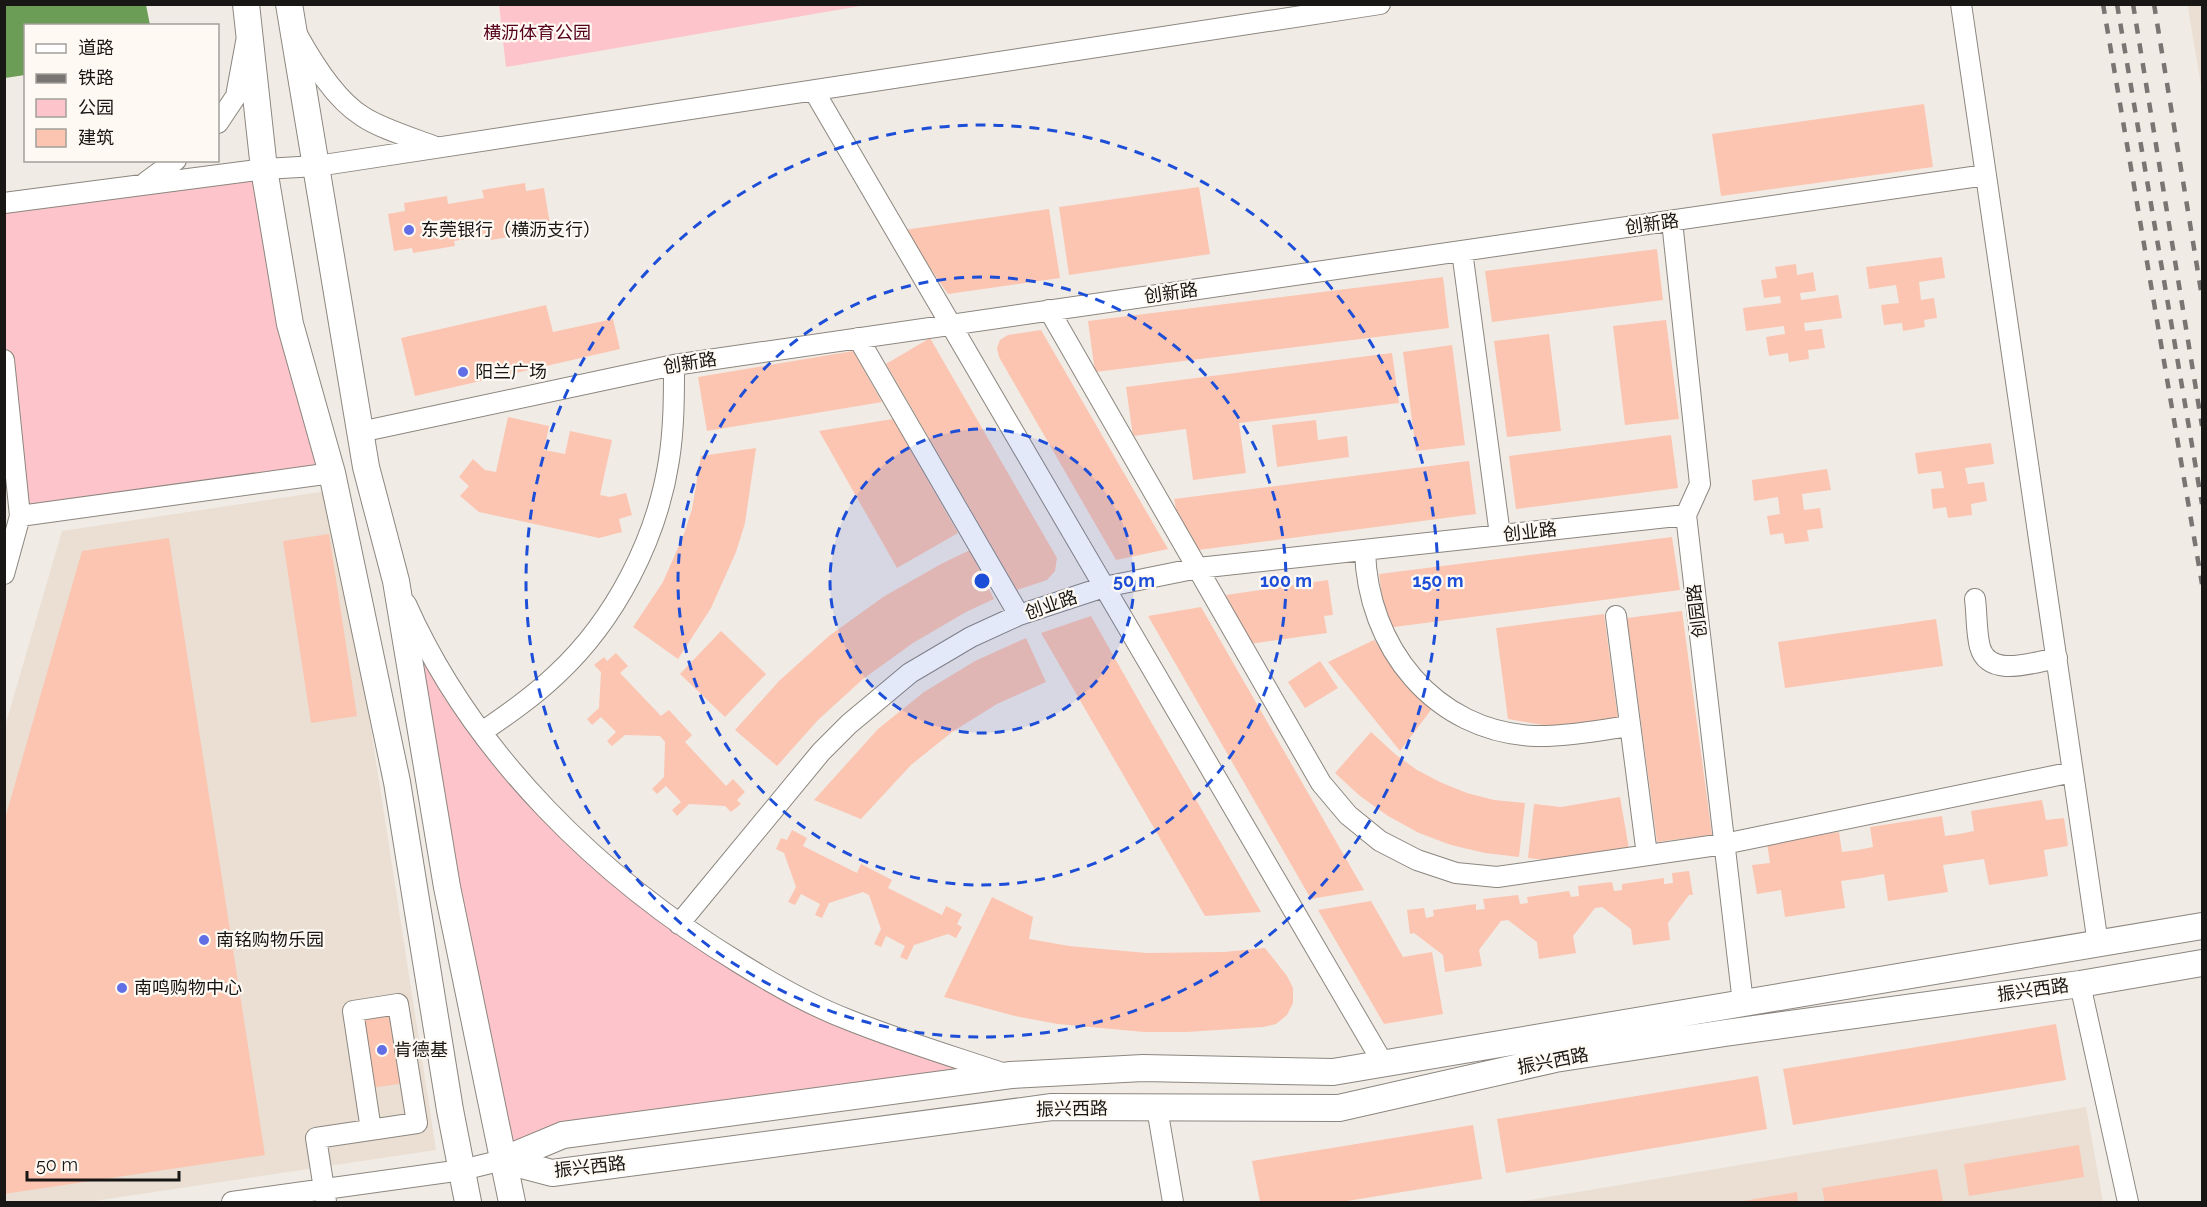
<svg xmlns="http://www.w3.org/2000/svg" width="2207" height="1207" font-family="Raleway,'Noto Sans SC',sans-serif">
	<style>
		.built { fill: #eadfd2 }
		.green { fill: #fec4cb }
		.water { fill: #6c9d56 }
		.building { fill: #fbc5b1 }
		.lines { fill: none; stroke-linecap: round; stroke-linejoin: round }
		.minor-casing { stroke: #8b867f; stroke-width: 22 }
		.major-casing { stroke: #8b867f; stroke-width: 28 }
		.minor { stroke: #fff; stroke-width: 20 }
		.major { stroke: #fff; stroke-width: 26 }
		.rail { stroke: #797572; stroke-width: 4.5; stroke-dasharray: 10 10; stroke-linecap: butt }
		.ring { fill: none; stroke: #1d4ed8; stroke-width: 3; stroke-dasharray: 10 8 }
		.poi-dot { fill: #616ee6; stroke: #fef9f2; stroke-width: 2 }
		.labels { text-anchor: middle; stroke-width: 4.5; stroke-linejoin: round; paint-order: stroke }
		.park-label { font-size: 18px; fill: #55001d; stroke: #fef9f2 }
		.street-label { font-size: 18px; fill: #191715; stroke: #fef9f2 }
		.poi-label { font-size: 18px; fill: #191715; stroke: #fef9f2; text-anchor: start }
		.centre { fill: #1d4ed8; stroke: #fef9f2; stroke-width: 3 }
		.ring-label { font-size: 18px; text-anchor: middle; font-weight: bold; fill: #1d4ed8; stroke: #fef9f2; stroke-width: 4.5; stroke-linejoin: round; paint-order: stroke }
	</style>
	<rect width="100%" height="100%" fill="#f1ebe5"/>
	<path class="built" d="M2188 5H2202V91L2189 14Z
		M334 490 436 1150 87 1202H5L4 730 62 531Z
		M2086 1107 2103 1202H1518Z"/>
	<path class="green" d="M499 5V4L866 5 506 67Z
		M264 169 332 473 20 516 5 360 4 203Z
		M396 581 436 663 587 848 762 977 1011 1075 502 1155Z"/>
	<path class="water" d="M4 5H146L150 25 26 26 25 75 5 78Z"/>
	<path class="building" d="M1924 104 1933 167 1721 196 1712 134Z
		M525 183 526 191 544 188 550 225 532 228 533 233 491 240 490 235 454 241 455 246 413 253 412 248 394 251 388 214 405 211 404 203 447 196 448 204 484 198 482 190Z
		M1199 187 1210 254 1069 275 1059 207Z
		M1049 209 1060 278 948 294 904 230Z
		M1657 249 1663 300 1492 322 1485 271Z
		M1942 257 1945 278 1919 282 1921 300 1934 298 1937 318 1924 320 1925 327 1903 331 1902 323 1884 325 1881 305 1899 303 1896 285 1869 289 1866 267Z
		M1796 264 1797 275 1813 272 1816 291 1800 293 1801 300 1838 295 1842 318 1804 323 1805 331 1822 329 1825 348 1808 350 1809 359 1789 362 1788 353 1769 356 1766 337 1785 334 1784 326 1746 331 1743 308 1781 303 1780 296 1764 298 1761 280 1777 278 1775 267Z
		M1443 277 1449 328 1095 372 1088 321Z
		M546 305 553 332 613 319 620 349 415 396 401 338Z
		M1666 320 1679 419 1625 425 1613 326Z
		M1041 330 1168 549 1116 560 999 357 997 348 1000 340 1008 335Z
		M1549 334 1561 431 1507 437 1494 341Z
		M930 338 1057 558 1055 571 1047 580 1017 590 886 364Z
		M1452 345 1465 445 1416 451 1403 352Z
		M853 351 882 402 707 431 698 377Z
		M1392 353 1399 403 1239 423 1246 473 1193 480 1186 429 1133 436 1126 387Z
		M508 417 549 426 544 450 565 454 570 431 612 440 600 495 610 497 626 493 632 515 619 519 622 532 599 538 479 512 460 496 469 486 459 477 473 459 485 470 496 472Z
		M893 419 958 533 897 568 819 431Z
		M1316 420 1318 440 1347 436 1349 457 1277 467 1272 425Z
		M1671 435 1678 488 1516 509 1509 456Z
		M1991 443 1994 464 1965 468 1968 484 1984 482 1987 501 1971 504 1972 515 1948 518 1946 507 1933 509 1931 489 1944 488 1941 471 1918 474 1915 453Z
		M756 448 745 523 736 552 711 608 678 659 633 627 663 582 684 534 692 509 701 456Z
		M1469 461 1476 514 1198 550 1176 509 1174 499Z
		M1827 469 1831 490 1802 494 1804 510 1820 508 1823 528 1807 530 1809 541 1785 544 1783 533 1770 535 1767 516 1780 514 1778 497 1754 501 1752 480Z
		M329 534 357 716 311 723 283 541Z
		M1672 537 1680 590 1386 628 1379 574Z
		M169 538 265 1155 4 1194V822L82 551Z
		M970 550 994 599 966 612 913 643 863 679 818 720 777 766 735 730 779 681 829 636 883 597 941 564Z
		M1328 580 1333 615 1324 616 1327 633 1249 644 1226 595Z
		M1201 607 1364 890 1311 899 1148 616Z
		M1682 611 1712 835 1657 842 1627 618Z
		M1604 614 1618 719 1554 727 1508 719 1496 628Z
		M1091 616 1143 708 1261 912 1205 916 1041 633Z
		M1936 619 1943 666 1785 688 1778 642Z
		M721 631 766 674 725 717 680 674Z
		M1026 638 1046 682 997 704 952 732 911 765 861 819 814 800 878 729 924 692 975 661Z
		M1374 640 1431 710 1400 751 1328 662Z
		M616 653 628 666 620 673 661 716 669 710 692 735 685 742 726 786 733 779 745 792 737 800 741 804 731 812 725 806 689 804 677 816 672 810 681 802 666 786 657 794 652 789 664 777 665 742 660 736 625 735 612 746 607 741 616 732 601 717 592 725 587 719 599 708 601 672 594 665 604 657 607 661Z
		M1320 661 1338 688 1305 708 1288 682Z
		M1371 732 1395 754 1417 770 1442 783 1467 793 1494 800 1525 803 1519 857 1485 853 1451 845 1419 833 1388 816 1360 796 1335 773Z
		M1620 797 1629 849 1555 861 1528 858 1534 804 1561 807Z
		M2042 800 2046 820 2064 818 2068 846 2044 850 2048 876 1989 885 1984 859 1943 865 1948 892 1888 901 1884 874 1862 878 1841 881 1845 908 1785 917 1781 890 1757 894 1752 865 1770 863 1767 843 1839 832 1842 852 1858 850 1873 847 1870 827 1942 816 1945 836 1959 834 1974 831 1971 811Z
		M792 830 807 838 803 846 857 873 861 864 892 880 888 888 942 915 946 906 962 914 957 924 962 927 956 938 948 934 914 945 907 960 900 957 905 946 886 936 881 947 874 944 881 929 869 895 863 892 829 903 822 918 815 915 820 904 801 894 795 905 788 902 796 887 784 853 776 849 781 838 787 840Z
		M1689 871 1693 895H1689L1668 923 1670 940 1633 945 1631 929 1602 907 1595 908 1573 936 1576 953 1539 959 1537 942 1508 920 1501 921 1479 950 1482 966 1445 972 1443 955 1414 933 1410 934 1407 910 1424 908 1426 918 1434 916 1433 910 1476 904V910L1485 909 1483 899 1518 895 1520 904 1528 903 1527 897 1569 891 1571 897 1579 896 1578 886 1612 882 1614 891 1622 890V884L1664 878V884L1673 883 1672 873Z
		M992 897 1033 917 1029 939 1069 946 1147 953 1224 952 1265 948 1287 976 1293 988V1003L1287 1015 1276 1024 1263 1027 1187 1032H1144L1058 1024 1015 1016 944 997Z
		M1371 901 1403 957 1432 952 1443 1014 1384 1024 1318 910Z
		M394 1011 405 1083 371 1088 360 1016Z
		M2056 1024 2066 1080 1793 1125 1783 1069Z
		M1758 1076 1767 1129 1506 1173 1497 1119Z
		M1473 1125 1482 1179 1341 1202H1260L1252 1161Z
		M2079 1145 2084 1177 1969 1196 1964 1164Z
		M1937 1169 1943 1201 1930 1202H1825L1822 1188Z
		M1797 1192 1798 1202H1743V1201Z"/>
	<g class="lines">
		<defs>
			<path id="minor" d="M1961 4 2098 944
				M298 36C313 63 335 99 362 116 379 128 415 139 436 147
				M814 91 1383 1063
				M218 123 236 96 246 42
				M146 182 176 160
				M4 203 264 169 317 166 1380 4
				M1672 221 1700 484 1686 515 1743 1003
				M1462 251 1500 535
				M1049 310 1321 783 1348 815 1380 841 1417 860 1456 873 1497 877 1724 844 2073 772
				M858 338 1019 615
				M4 360 20 516 4 574
				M360 432 674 365 1986 175
				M20 516 332 473
				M1365 550C1367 646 1434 732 1535 736 1566 737 1599 730 1630 726
				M1975 599C1977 614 1976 632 1980 647 1989 679 2034 662 2057 658
				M406 604C473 755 601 879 741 964 775 985 812 1006 849 1020 901 1041 955 1057 1008 1075
				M1616 616 1647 855
				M482 732C508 714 534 696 557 674 615 620 657 539 669 460 674 428 674 397 674 365
				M679 924 821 752 849 724 910 673 971 637 1019 615 1104 587 1198 568 1686 515
				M2080 984 2128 1202
				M1157 1108 1173 1202
				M232 1202 462 1170 503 1160
				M326 1202 316 1138 417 1123 398 1004 353 1011 371 1130"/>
			<path id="major" d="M246 4 264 169 290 324 332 473 397 782 450 1110 468 1202
				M289 4 366 467 396 581 447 887 512 1202
				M503 1160 563 1135 1011 1075 1143 1068 1333 1072 2202 926
				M503 1160 552 1173 1052 1107 1339 1108 1555 1059 1725 1033 2080 984 2202 963"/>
		</defs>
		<use href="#minor" class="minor-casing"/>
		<use href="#major" class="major-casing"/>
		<use href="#minor" class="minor"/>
		<use href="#major" class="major"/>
		<path class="rail" d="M2103 4 2202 584
			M2117 4 2202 504
			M2133 4 2202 426
			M2154 4 2202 297"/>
	</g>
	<circle cx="982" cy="581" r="152" fill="#1d4ed8" fill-opacity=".12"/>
	<g class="ring">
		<circle cx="982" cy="581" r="152"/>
		<circle cx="982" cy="581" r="304"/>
		<circle cx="982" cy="581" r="456"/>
	</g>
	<g class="poi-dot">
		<circle cx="409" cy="230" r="6"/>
		<circle cx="463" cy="372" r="6"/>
		<circle cx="204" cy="940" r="6"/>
		<circle cx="122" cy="988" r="6"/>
		<circle cx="382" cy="1050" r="6"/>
	</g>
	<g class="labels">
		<g class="park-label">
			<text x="537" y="39">横沥体育公园</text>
		</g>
		<g class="street-label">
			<text transform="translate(1652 224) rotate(-8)" y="6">创新路</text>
			<text transform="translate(1171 293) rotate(-8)" y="6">创新路</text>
			<text transform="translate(690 363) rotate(-9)" y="6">创新路</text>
			<text transform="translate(1530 532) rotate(-6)" y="6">创业路</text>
			<text transform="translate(1051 605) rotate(-19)" y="6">创业路</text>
			<text transform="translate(1697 611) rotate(-97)" y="6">创园路</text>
			<text transform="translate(2033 990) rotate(-8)" y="6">振兴西路</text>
			<text transform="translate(1553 1061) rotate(-11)" y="6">振兴西路</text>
			<text transform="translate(1072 1109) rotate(-1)" y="6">振兴西路</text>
			<text transform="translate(590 1167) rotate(-6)" y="6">振兴西路</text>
		</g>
		<g class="poi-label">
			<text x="421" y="236">东莞银行（横沥支行）</text>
			<text x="475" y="378">阳兰广场</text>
			<text x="216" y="946">南铭购物乐园</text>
			<text x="134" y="994">南鸣购物中心</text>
			<text x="394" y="1056">肯德基</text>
		</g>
	</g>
	<circle cx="982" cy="581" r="9" class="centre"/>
	<g class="ring-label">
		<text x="1134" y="587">50 m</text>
		<text x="1286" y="587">100 m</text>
		<text x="1438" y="587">150 m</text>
	</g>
	<rect width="2207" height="1207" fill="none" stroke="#191715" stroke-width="12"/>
	<rect x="24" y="24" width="195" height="138" fill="#fef9f2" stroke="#a29f9a" stroke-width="1.5"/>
	<rect x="36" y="44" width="30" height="9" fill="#ffffff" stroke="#a29f9a" stroke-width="1.5"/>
	<text x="78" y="54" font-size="18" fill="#191715">道路</text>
	<rect x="36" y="74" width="30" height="9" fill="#797572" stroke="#a29f9a" stroke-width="1.5"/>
	<text x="78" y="84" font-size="18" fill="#191715">铁路</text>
	<rect x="36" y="99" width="30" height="18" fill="#fec4cb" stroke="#a29f9a" stroke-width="1.5"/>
	<text x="78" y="114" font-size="18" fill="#191715">公园</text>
	<rect x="36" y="129" width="30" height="18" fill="#fbc5b1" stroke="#a29f9a" stroke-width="1.5"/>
	<text x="78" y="144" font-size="18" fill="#191715">建筑</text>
	<path d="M27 1171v9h152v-9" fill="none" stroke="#191715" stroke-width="3"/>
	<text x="36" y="1171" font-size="18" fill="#191715" stroke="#fef9f2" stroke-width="4.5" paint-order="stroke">50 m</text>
</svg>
